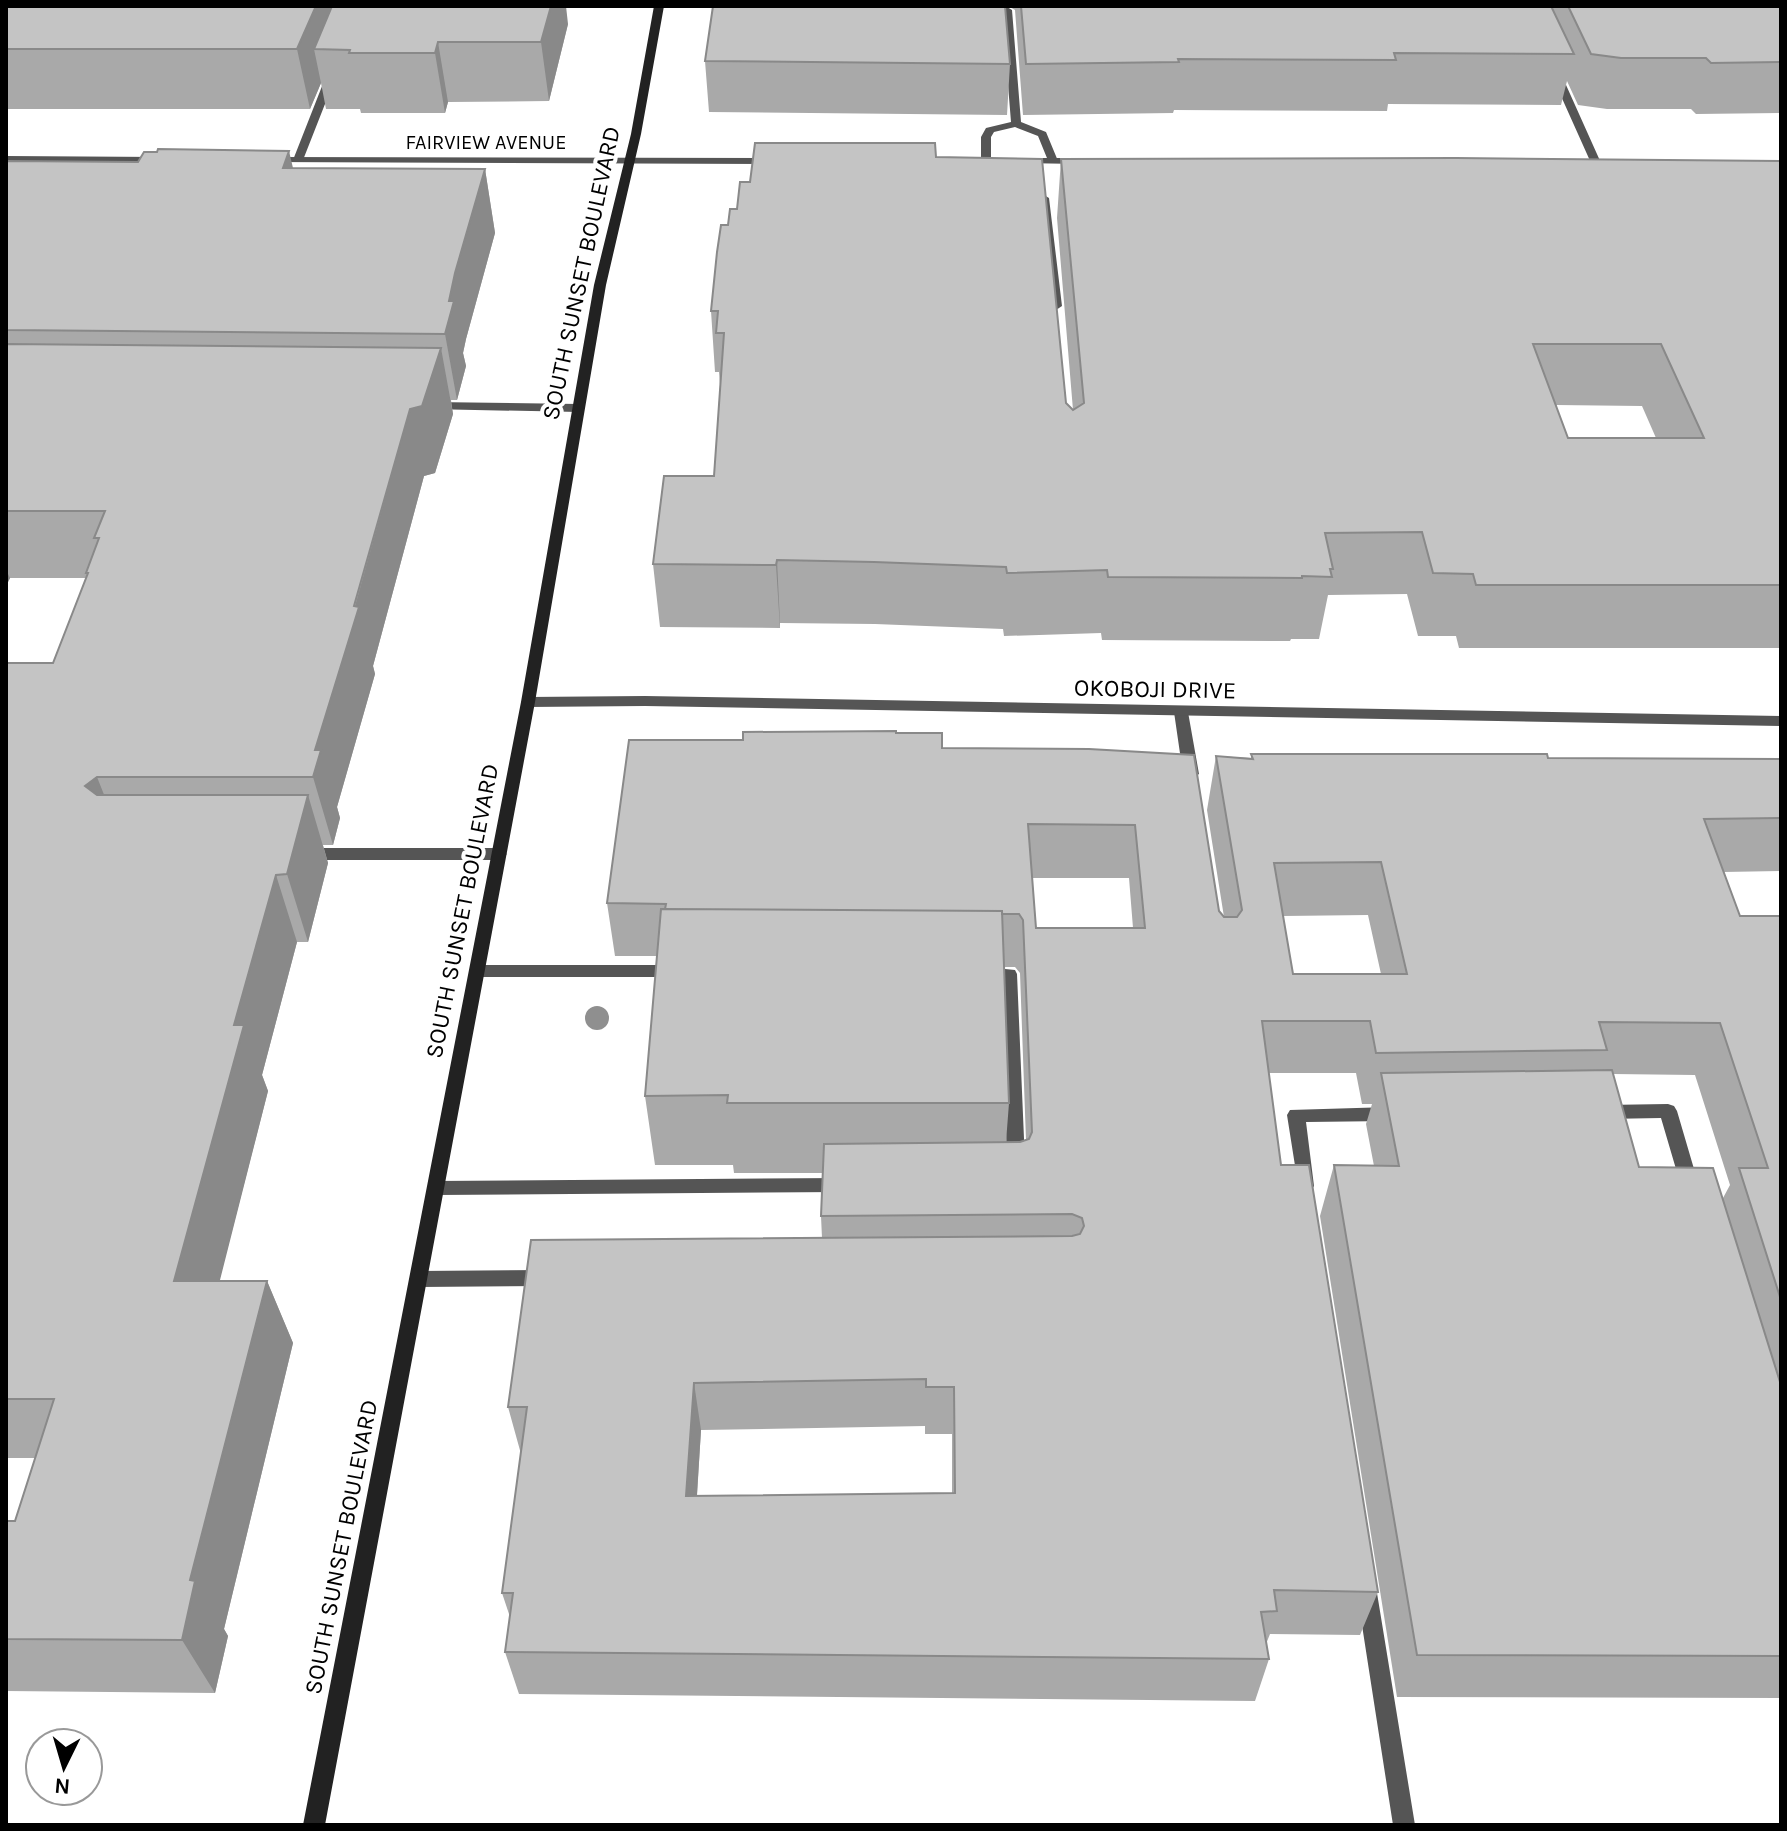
<svg xmlns="http://www.w3.org/2000/svg" width="1787" height="1831" font-family="Karla,sans-serif">
	<style>
		.lines { fill: none; stroke-linecap: round; stroke-linejoin: round }
		.service { fill: #555; fill-rule: evenodd }
		.minor { fill: #555; fill-rule: evenodd }
		.tertiary { fill: #555; fill-rule: evenodd }
		.secondary { fill: #222; fill-rule: evenodd }
		.tree { fill: #8f8f8f }
		.wall { fill: #a9a9a9; fill-rule: evenodd }
		.shaded-wall { fill: #898989 }
		.building { fill: #c4c4c4; stroke: #898989; stroke-width: 2; fill-rule: evenodd }
		.labels { text-anchor: middle; stroke-width: 8; stroke-linejoin: round; paint-order: stroke }
		.far-street-label { font-size: 20px; fill: #000; stroke: #fff }
		.street-label { font-size: 24px; fill: #000; stroke: #fff }
	</style>
	<rect width="100%" height="100%" fill="#fff"/>
	<g class="lines">
		<path class="service" d="M1007 7 1012 10 1021 122 1046 132 1058 161 1057 163H1049L1038 136 1015 127 994 132 991 137V161L986 164 981 161V137L986 128 1011 122 1002 10Z
			M331 73 336 76 303 160 294 162 293 160 326 76Z
			M1557 73 1562 76 1601 163 1600 165 1591 163 1552 76Z
			M1044 195 1049 198 1062 306 1056 310 1050 306 1039 198Z
			M432 402 579 404 585 408 579 412 428 409 426 406Z
			M1181 707 1188 712 1199 774 1191 779 1183 774 1174 712Z
			M304 848H499L507 854 499 860H304L296 854Z
			M477 965H678L684 967 686 971 684 975 678 977H477L471 975 469 971 471 967Z
			M985 967 1015 970 1017 974 1025 1162 1022 1167 1016 1169 1010 1167 1007 1162 1001 980 979 977 977 973 979 969Z
			M1668 1104 1674 1106 1677 1111 1699 1186 1696 1191 1690 1193 1684 1191 1681 1186 1661 1118 1605 1119 1599 1117 1596 1112 1599 1107 1605 1105Z
			M1390 1107 1396 1109 1399 1114 1396 1119 1390 1121 1306 1122 1314 1186 1311 1191 1305 1193 1299 1191 1287 1115 1290 1110Z
			M842 1178 848 1180 851 1185 848 1190 842 1192 436 1195 430 1193 427 1188 430 1183 436 1181Z
			M545 1270 552 1272 554 1278 552 1284 545 1286 419 1287 412 1285 410 1279 412 1273 419 1271Z
			M1367 1583 1374 1586 1377 1593 1415 1825H1393L1357 1593 1360 1586Z"/>
		<path class="minor" d="M645 696 1781 716V726L645 706 528 707 521 702 528 697Z"/>
		<path class="tertiary" d="M6 156 160 157 165 160 160 163 6 162Z
			M272 157 772 158 777 161 772 164 268 162V158Z
			M1024 158H1080L1085 161 1080 164 1020 163V159Z"/>
		<path class="secondary" d="M654 6H664L641 134 606 285 535 702 325 1825H303L521 702 594 285 631 134Z"/>
	</g>
	<circle class="tree" cx="597" cy="1018" r="12"/>
	<path class="wall" d="M6 6 568 24 549 101 448 102 445 113H361L360 109H326L321 83 310 109H6Z
		M1008 6H1781V113L1696 114 1691 109H1607L1578 105 1567 81 1561 105 1388 104 1387 111 1174 110 1173 113 1023 115 1015 10Z
		M705 61 1010 64 1007 115 709 112Z
		M936 157 1066 403 1073 410 1057 218 1061 159 1781 161V648H1459L1456 636H1418L1407 594 1328 595 1319 639H1291L1290 641 1102 640 1101 633 1004 636 1003 629 875 624 780 623V628L660 627 653 564 714 476 720 385 719 372H715L711 311 728 225 750 182ZM1556 405 1642 406 1656 438H1568Z
		M6 161 293 168 485 169 495 233 466 339 463 353 466 366 457 400H451L453 414 435 473 424 476 373 666 375 674 337 807 340 818 333 845H323L328 863 308 942H297L262 1075 268 1091 219 1281H267L293 1343 224 1629 228 1636 215 1693 6 1691V1521H15L35 1458H6V663H53L86 578H10L6 586Z
		M896 733 942 748 1089 749 1224 917 1207 810 1216 756 1251 758V754L1548 758 1781 759V871L1723 872 1740 916H1781V1698L1397 1697 1320 1216 1334 1165 1374 1166 1366 1124 1372 1104H1362L1356 1073H1269L1281 1165 1378 1592 1360 1635 1270 1634 1266 1644 1269 1659 1255 1701 519 1694 505 1652 510 1617 502 1593 521 1454 508 1407 822 1238 821 1216 823 1173H734L733 1165H655L645 1096 657 956H615L607 903 743 740ZM1032 878H1129L1133 928H1036ZM1368 915 1381 974H1293L1283 916ZM1004 967H1015L1020 973 1026 1140 1020 1142H1006L1009 1103ZM1613 1074 1695 1075 1730 1185 1723 1198 1639 1167ZM925 1426V1434H952V1493L697 1496 701 1430Z"/>
	<path class="shaded-wall" d="M316 6H353L314 49 321 83 310 109 297 49Z
		M551 6H566L568 24 549 101 541 42Z
		M438 42 448 102 445 113 435 53Z
		M289 151 304 215 283 168Z
		M485 169 495 233 466 339 463 353 466 366 457 400 445 334 449 301 455 273Z
		M441 348 453 414 435 473 424 476 373 666 375 674 337 807 340 818 333 845 313 777 315 750 410 409Z
		M777 560 780 623V628L776 565Z
		M6 570 10 578 6 586Z
		M97 777 124 845 85 786Z
		M308 795 328 863 308 942 287 874Z
		M276 875 297 942 262 1075 268 1091 204 1343 174 1281 234 1025Z
		M267 1281 293 1343 224 1629 228 1636 215 1693 182 1640 190 1580Z
		M694 1383 701 1430 694 1541 686 1496Z"/>
	<path class="building" d="M6 6H316L297 49H6Z
		M332 6H551L541 42H438L435 53H349L350 50 314 49Z
		M713 6H1005L1010 64 705 61Z
		M1021 6H1551L1574 54 1394 53 1396 60 1178 59 1179 62 1026 64Z
		M1568 6H1781V62L1711 63 1706 58H1621L1591 54Z
		M755 143H935L936 157 1042 159 1066 403 1073 410 1084 403 1061 159 1456 158 1781 161V585H1476L1473 574 1433 573 1422 532 1325 533 1333 569H1330L1332 577 1302 576V578L1108 577 1107 570 1007 573 1006 567 874 562 777 560 776 565 653 564 664 476H714L724 333H716L718 311H711L717 252 721 225H728L730 209H737L740 182H750ZM1533 344H1661L1704 438H1568Z
		M158 149 289 151 283 168 485 169 455 273 449 301H454L445 334 6 330V161L138 162 144 152H157Z
		M6 344 441 348 422 406 410 409 354 606 359 607 315 750H321L313 777H97L85 786 97 795H308L287 874 276 875 234 1025H244L174 1281H267L190 1580 195 1581 182 1640 6 1639V1521H15L54 1399H6V663H53L88 573H86L99 538H94L105 511H6Z
		M896 731V733H942V748L1089 749 1194 755 1219 911 1224 917H1237L1242 910 1216 756 1253 759 1251 754H1547L1548 758 1781 759V818L1704 819 1740 916H1781V1300L1739 1168H1768L1720 1023 1599 1022 1607 1050 1376 1053 1370 1021H1262L1281 1165H1309L1378 1592 1274 1590 1277 1611 1261 1612 1269 1659 505 1652 513 1593H502L527 1407H508L531 1240 1072 1236 1080 1234 1084 1226 1082 1218 1072 1214 821 1216 824 1144 1020 1142 1029 1139 1032 1132 1023 920 1019 914H1002V911L665 909 666 904 607 903 629 740H743V732ZM1028 824 1135 825 1145 928H1036ZM1381 862 1407 974H1293L1274 863ZM926 1379V1387H954L955 1493 686 1496 694 1383Z
		M661 909 1002 911 1009 1103H727L728 1095 645 1096Z
		M1612 1070 1639 1167 1713 1168 1781 1385V1656L1417 1655 1334 1165 1399 1166 1381 1073Z"/>
	<g class="labels">
		<g class="far-street-label">
			<text x="486" y="149">FAIRVIEW AVENUE</text>
		</g>
		<g class="street-label">
			<text transform="translate(581 273) rotate(-78)" y="8">SOUTH SUNSET BOULEVARD</text>
			<text transform="translate(1155 689) rotate(1)" y="8">OKOBOJI DRIVE</text>
			<text transform="translate(462 911) rotate(-79)" y="8">SOUTH SUNSET BOULEVARD</text>
			<text transform="translate(341 1547) rotate(-79)" y="8">SOUTH SUNSET BOULEVARD</text>
		</g>
	</g>
	<rect width="1787" height="1831" fill="none" stroke="#000000" stroke-width="16"/>
	<g transform="translate(64 1767) rotate(185)"><circle r="38" fill="#ffffff" stroke="#999999" stroke-width="2"/>
	<path d="M0-6L14 30L0 20L-14 30Z" fill="#000000"/>
	<text y="-12" font-size="22" font-weight="bold" text-anchor="middle" fill="#000000">N</text>
	</g>
</svg>
